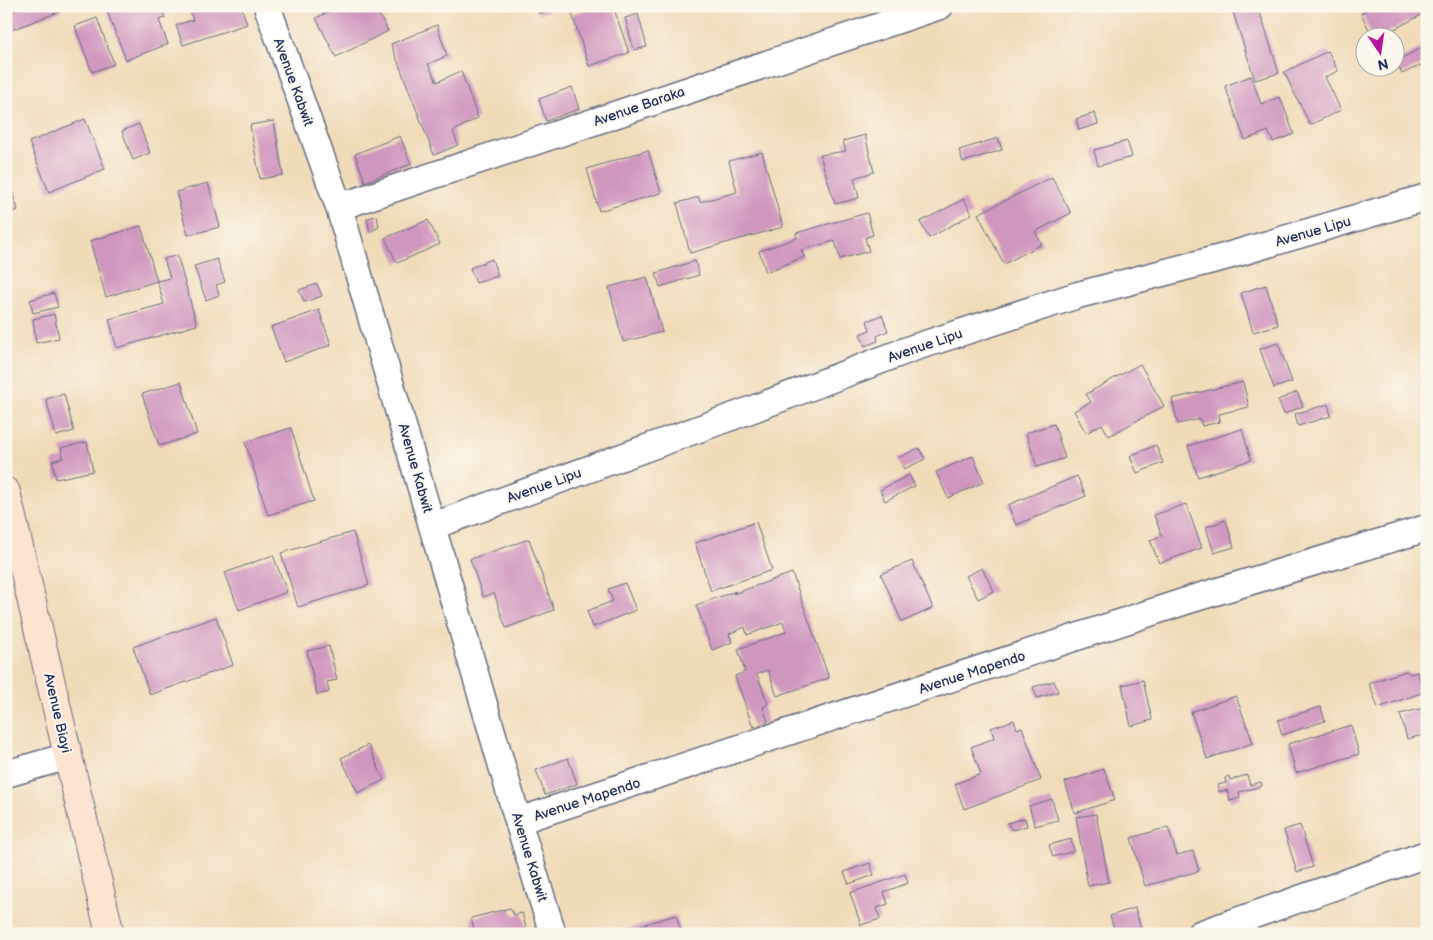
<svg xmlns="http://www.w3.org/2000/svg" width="1433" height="940" font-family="'Balsamiq Sans',sans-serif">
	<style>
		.building { fill: #d097be }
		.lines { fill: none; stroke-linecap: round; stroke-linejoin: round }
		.street-casing { stroke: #666b7e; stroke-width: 29 }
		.secondary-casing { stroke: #666b7e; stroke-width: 30 }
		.street { stroke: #fff; stroke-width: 26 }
		.secondary { stroke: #fde4d1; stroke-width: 28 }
		.labels { text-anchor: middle; stroke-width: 4; stroke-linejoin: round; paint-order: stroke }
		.street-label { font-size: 14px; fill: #1b2f5e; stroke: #fbf7ec }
	</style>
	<rect width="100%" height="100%" fill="#fbf7ec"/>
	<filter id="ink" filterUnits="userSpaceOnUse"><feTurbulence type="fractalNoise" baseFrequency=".02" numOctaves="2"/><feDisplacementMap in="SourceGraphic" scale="10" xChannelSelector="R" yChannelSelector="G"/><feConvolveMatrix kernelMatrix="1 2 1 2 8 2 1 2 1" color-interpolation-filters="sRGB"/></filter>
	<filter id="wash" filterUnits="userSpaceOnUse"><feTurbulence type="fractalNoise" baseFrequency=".0096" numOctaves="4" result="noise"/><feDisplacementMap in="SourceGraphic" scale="20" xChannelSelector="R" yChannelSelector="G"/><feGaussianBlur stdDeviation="1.12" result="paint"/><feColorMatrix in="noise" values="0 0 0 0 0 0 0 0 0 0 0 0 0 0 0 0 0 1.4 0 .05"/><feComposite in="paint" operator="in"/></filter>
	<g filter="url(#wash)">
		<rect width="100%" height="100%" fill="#f0dbb9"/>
		<g id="blocks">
			<path class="building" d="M26 6H59L61 11 6 32V14Z
				M105 6H161L165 18 159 20 168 44 126 60Z
				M188 6H241L247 24 183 45 176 25 193 20Z
				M340 6H375L388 31 336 57 316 18Z
				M536 6H560L539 14Z
				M596 6H613L629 53 589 66 572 14Z
				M1231 6H1258L1279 73 1255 80Z
				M1375 6H1427V12L1377 38H1373L1361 13Z
				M638 14 647 47 634 50 625 18Z
				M97 18 114 64 92 72 75 26Z
				M437 25 447 56 428 64 437 82 461 71 478 118 453 131 458 145 434 155 391 44Z
				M1427 45V62L1402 74 1396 61Z
				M1328 51 1338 71 1325 77 1341 110 1310 125 1284 72Z
				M1251 76 1261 104 1280 97 1294 134 1273 142 1268 131 1245 140 1225 86Z
				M572 87 579 109 546 121 539 99Z
				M1095 113 1098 124 1079 130 1076 119Z
				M85 119 105 169 49 192 29 142Z
				M274 121 283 175 260 179 250 125Z
				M139 124 150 153 133 160 122 131Z
				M865 135 874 172 854 178 859 198 835 204 820 155 846 151 843 141Z
				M400 136 411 164 365 182 355 154Z
				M998 138 1002 150 963 162 959 150Z
				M1127 141 1132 157 1098 166 1094 150Z
				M648 150 661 193 599 211 587 169Z
				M762 152 783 227 690 253 677 203 699 197 700 202 737 192 729 161Z
				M6 171 18 210 6 214Z
				M1052 177 1071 213 1035 232 1042 244 1004 264 978 214Z
				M208 183 220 227 188 235 176 192Z
				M964 199 972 214 929 238 920 222Z
				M867 213 873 235 865 238 869 251 840 259 835 241 801 250 804 257 766 272 759 251 797 238 796 233Z
				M377 216 379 227 370 232 367 218Z
				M428 220 440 244 397 263 385 238Z
				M141 226 157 281 106 297 90 241Z
				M177 255 197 325 117 348 109 319 164 304 157 281 170 278 164 259Z
				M217 259 225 282 216 285 219 295 206 300 194 266Z
				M492 259 498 276 476 283 470 268Z
				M695 261 699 275 660 287 656 273Z
				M647 277 662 332 623 342 609 287Z
				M317 284 322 296 304 302 299 290Z
				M1266 285 1278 325 1253 332 1241 293Z
				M54 293 58 307 33 313 30 300Z
				M319 310 331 345 284 362 271 327Z
				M54 314 59 338 36 343 33 319Z
				M882 315 888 331 877 336 878 341 865 346 860 334 870 330 867 321Z
				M1278 343 1292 382 1274 388 1260 349Z
				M1140 364 1164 406 1109 436 1102 424 1086 433 1074 411 1091 402 1086 394Z
				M181 382 197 434 159 446 142 394Z
				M1243 382 1249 407 1219 414 1220 422 1202 426 1200 419 1178 424 1172 399Z
				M1297 392 1303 406 1284 414 1278 400Z
				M64 394 74 431 56 436 46 399Z
				M1328 404 1331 416 1298 426 1295 414Z
				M1054 424 1065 458 1037 467 1026 433Z
				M291 428 314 501 268 515 245 442Z
				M1242 429 1251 460 1198 477 1188 446Z
				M87 442 93 471 56 479 52 461 63 458 61 448Z
				M1156 445 1163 463 1137 473 1130 456Z
				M919 448 925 459 904 469 898 458Z
				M973 456 984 482 948 498 936 472Z
				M909 475 915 486 885 501 880 490Z
				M1077 476 1086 496 1016 525 1008 505Z
				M1186 504 1202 548 1159 563 1150 540 1162 536 1154 515Z
				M1226 520 1234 547 1214 553 1206 527Z
				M756 522 772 570 711 591 695 543Z
				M353 532 369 585 298 607 281 553Z
				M529 539 554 610 506 628 494 593 483 597 470 559Z
				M273 555 287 592 239 610 225 573Z
				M912 561 933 608 902 622 881 574Z
				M982 568 994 591 978 599 966 576Z
				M792 573 829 678 777 696 768 670 757 674 768 704 763 707 768 722 753 727 735 676 745 672 738 649 786 632 783 622 747 635 745 627 729 634 732 642 712 650 696 605 736 591 733 594Z
				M625 583 636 610 593 627 587 611 613 601 608 589Z
				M216 617 233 665 150 695 133 647Z
				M329 646 337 680 327 682 329 692 317 695 307 651Z
				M1406 671 1410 674 1417 672 1424 692 1378 708 1369 683Z
				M1143 680 1152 720 1131 726 1122 685Z
				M1054 681 1058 692 1037 698 1033 687Z
				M1236 696 1253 743 1207 759 1191 712Z
				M1321 707 1325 721 1282 735 1278 720Z
				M1427 707V734L1407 739 1400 714Z
				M1014 720 1017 729 1022 727 1041 780 964 809 955 784 981 774 971 747 994 738 991 728Z
				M1351 725 1359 754 1296 773 1288 744Z
				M368 745 384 780 358 793 341 758Z
				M568 758 577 784 545 795 536 770Z
				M1104 769 1115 800 1075 813 1065 782Z
				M1247 775 1250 785 1261 782 1262 786 1239 792 1240 798 1230 801 1227 790 1219 792 1218 785 1226 783 1225 778 1229 776 1230 780Z
				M1052 799 1058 820 1035 826 1029 806Z
				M1096 814 1109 882 1088 886 1076 817Z
				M1025 818 1027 826 1012 830 1007 823Z
				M1300 825 1313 867 1297 872 1284 830Z
				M1168 827 1177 855 1193 851 1199 871 1145 886 1131 838Z
				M1071 839 1074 851 1053 857 1049 845Z
				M870 863 874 875 849 884 844 872Z
				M905 874 908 883 884 892 888 904 877 908 880 919 861 925 850 893Z
				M510 908 514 915 522 913 527 931 519 934H475L471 918Z
				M1135 908 1142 932 1137 934H1116L1110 916Z
				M676 915 682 934H614V933Z"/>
		</g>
	</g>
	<g filter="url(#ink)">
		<use href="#blocks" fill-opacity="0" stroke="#666b7e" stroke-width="1"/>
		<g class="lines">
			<defs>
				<path id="street" d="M267 6 339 207 518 821 553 934
					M339 207 940 6
					M433 526 745 412 913 348 1078 295 1224 257 1427 197
					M6 774 68 756
					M518 821 1192 599 1427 528
					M1200 934 1427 854"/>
				<path id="secondary" d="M6 492 110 934"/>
			</defs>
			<use href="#street" class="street-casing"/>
			<use href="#secondary" class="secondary-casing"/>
			<use href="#street" class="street"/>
			<use href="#secondary" class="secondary"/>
		</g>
	</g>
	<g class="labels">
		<g class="street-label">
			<text transform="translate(294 82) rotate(70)" y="5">Avenue Kabwit</text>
			<text transform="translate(639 106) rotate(-19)" y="5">Avenue Baraka</text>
			<text transform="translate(1313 231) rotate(-16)" y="5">Avenue Lipu</text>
			<text transform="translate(925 345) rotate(-19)" y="5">Avenue Lipu</text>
			<text transform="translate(416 468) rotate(74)" y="5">Avenue Kabwit</text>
			<text transform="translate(544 485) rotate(-20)" y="5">Avenue Lipu</text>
			<text transform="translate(972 672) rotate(-18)" y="5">Avenue Mapendo</text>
			<text transform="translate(58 713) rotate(77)" y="5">Avenue Biayi</text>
			<text transform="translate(587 799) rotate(-18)" y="5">Avenue Mapendo</text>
			<text transform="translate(530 857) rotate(73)" y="5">Avenue Kabwit</text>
		</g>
	</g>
	<rect width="1433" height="940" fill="none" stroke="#fbf7ec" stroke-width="25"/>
	<g transform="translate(1380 52) rotate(167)"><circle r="24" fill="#fbf7ec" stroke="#a1a7b3"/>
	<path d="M0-4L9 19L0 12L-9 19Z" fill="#b5179e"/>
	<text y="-8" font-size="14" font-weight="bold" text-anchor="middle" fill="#1b2f5e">N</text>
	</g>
</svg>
